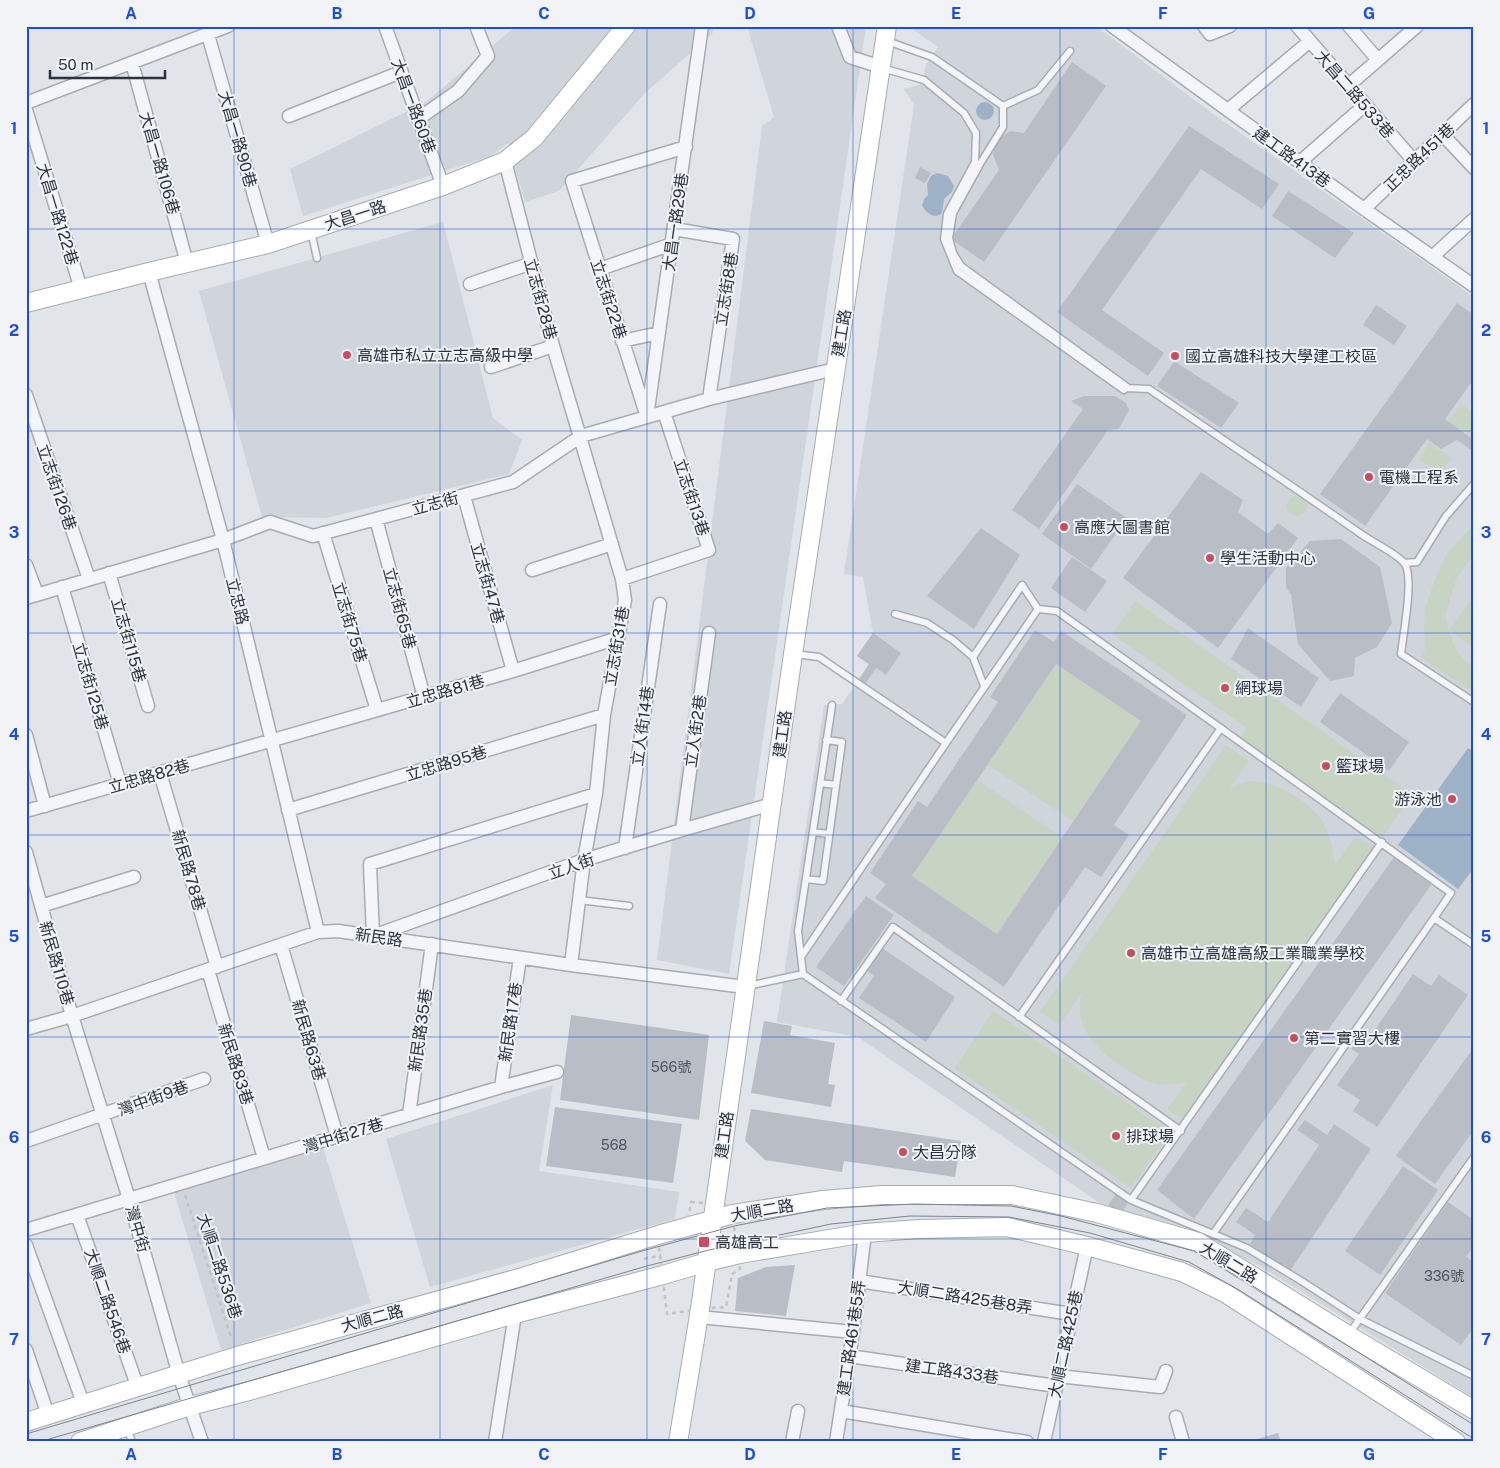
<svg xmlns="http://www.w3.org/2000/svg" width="1500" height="1468" font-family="'Public Sans','Noto Sans TC',sans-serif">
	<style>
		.built { fill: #d0d4db }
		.green { fill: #c7d3c3 }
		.water { fill: #9eb2c7 }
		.building { fill: #b9bec6; fill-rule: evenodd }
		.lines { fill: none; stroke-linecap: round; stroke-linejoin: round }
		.lane-casing { stroke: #a7acb3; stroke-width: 9 }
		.street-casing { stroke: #a7acb3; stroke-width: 15 }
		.secondary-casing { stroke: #a7acb3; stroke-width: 20 }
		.path { stroke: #c0c2c8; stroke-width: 2.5; stroke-dasharray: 4 4; stroke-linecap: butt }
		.lane { stroke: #f4f5f8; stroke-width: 6 }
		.street { stroke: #f4f5f8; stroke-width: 12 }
		.secondary { stroke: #fff; stroke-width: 18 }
		.tram { stroke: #7c8492; stroke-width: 1 }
		.grid { fill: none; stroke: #1d4ed8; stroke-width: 1; stroke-opacity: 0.55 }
		.poi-dot { fill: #c74e60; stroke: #f1f3f7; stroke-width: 2 }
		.labels { text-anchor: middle; stroke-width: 4; stroke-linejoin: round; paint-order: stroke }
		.number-label { font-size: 14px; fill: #4e5562 }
		.street-label { font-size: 16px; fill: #2b3240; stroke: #f1f3f7 }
		.poi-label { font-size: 16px; fill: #2b3240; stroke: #f1f3f7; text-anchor: start }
		.neatline { fill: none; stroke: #1d4ed8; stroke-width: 2 }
		.grid-label { font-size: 16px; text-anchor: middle; font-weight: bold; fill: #1d4ed8 }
	</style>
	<rect width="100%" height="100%" fill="#e1e5e9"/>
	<path class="built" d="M516 26H715L712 34 645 93 559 191 525 202 508 143 491 156 303 216 290 169 426 102Z
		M747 26H866L729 974 657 960 762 126 774 117Z
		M911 26H1096L1212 113 1474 297V1398L1258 1265 1197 1236 1107 1208 858 1037 777 1022 824 705 842 704 869 665 857 656 873 633 863 577 844 574 914 105 904 89 922 84 926 65 938 47 911 28Z
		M443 222 493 418 522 440 509 474 326 518 262 517 199 291Z
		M553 1085 539 1171 679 1192 675 1219 430 1287 386 1139Z
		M320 1138 371 1303 221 1350 171 1182Z"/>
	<path class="green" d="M1461 404 1474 414 1473 437 1448 421Z
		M1429 443 1451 458 1441 474 1419 459Z
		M1287 506a10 10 0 1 1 20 0a10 10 0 1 1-20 0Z
		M1474 525V555L1457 577 1445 615 1449 631 1456 650 1465 661 1474 667V693L1420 657 1426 648 1424 626 1426 606 1434 582 1447 553Z
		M1474 596V648L1449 630Z
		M1135 601 1412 794 1382 838 1240 739 1247 728 1112 634Z
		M1056 664 1141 721 1073 821 988 765Z
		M1226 745 1249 761 1229 789C1236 786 1242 782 1250 781 1275 780 1313 803 1324 824 1331 837 1333 851 1335 865L1356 836 1375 847 1182 1119 1167 1109 1187 1082C1176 1084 1164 1086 1153 1083 1146 1082 1138 1076 1132 1073 1102 1056 1070 1028 1083 991L1060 1025 1040 1012Z
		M977 780 1062 837 997 934 912 876Z
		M993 1011 1170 1132 1131 1188 955 1068Z"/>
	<path class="water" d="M976 111a9 9 0 1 1 18 0a9 9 0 1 1-18 0Z
		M937 173 948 176 954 186 952 192 944 199 942 213C934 220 926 213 922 205L924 199 928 195 927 184 931 176Z
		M1468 748 1474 752V868L1458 889 1398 845Z"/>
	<path class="building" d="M1072 62 1106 86 984 262 951 239 999 170 993 155 994 146 1000 138 1010 131 1024 133Z
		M1189 126 1279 184 1262 209 1201 169 1102 310 1164 353 1148 376 1057 312Z
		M920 167 931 173 925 183 915 178Z
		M1288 191 1354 233 1335 258 1272 216Z
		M1457 303 1474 315V379L1445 419 1474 440V452L1457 440 1441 449 1427 439 1365 526 1320 494Z
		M1376 305 1407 326 1394 345 1363 325Z
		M1174 361 1239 403 1221 428 1157 386Z
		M1084 396H1115L1126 403 1129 410 1119 429 1108 430 1039 529 1012 510 1083 409 1071 401Z
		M1201 472 1243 500 1238 512 1268 534 1278 523 1298 538 1218 648 1123 578Z
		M1077 484 1127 518 1091 569 1042 534Z
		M981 528 1020 555 974 629 927 596Z
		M1341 539 1380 567 1392 623 1377 647 1355 658 1354 676 1330 681 1298 644 1291 595 1286 587V568L1310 541Z
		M1072 557 1107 581 1085 612 1051 588Z
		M1248 628 1319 678 1301 707 1231 659Z
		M1035 630 1054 642 1061 631 1187 715 1114 825 1129 835 1101 877 1085 867 1004 987 875 898 886 884 870 873 918 801 927 807 998 702 990 697ZM1056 664 1141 721 997 934 912 876Z
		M873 633 901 653 886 675 876 668 863 687 857 682 869 664 857 656Z
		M1340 693 1409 742 1389 771 1320 722Z
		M1394 857 1431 885 1194 1219 1157 1190Z
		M866 896 894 915 844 986 816 967Z
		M882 948 955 997 926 1042 859 998 874 976 867 971Z
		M1413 974 1431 986 1439 975 1468 995 1377 1127 1353 1111 1360 1100 1337 1085 1359 1054 1351 1049 1361 1035 1368 1040Z
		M571 1015 709 1035 699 1120 560 1100Z
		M764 1021 792 1026 790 1035 835 1043 828 1084 835 1085 831 1107 751 1093Z
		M1474 1047V1130L1435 1184 1396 1156Z
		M555 1107 682 1124 673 1183 546 1166Z
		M751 1109 961 1141 955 1177 844 1161 842 1172 765 1160 745 1141Z
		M1305 1120 1327 1135 1334 1124 1371 1149 1290 1271 1250 1244 1255 1235 1236 1222 1246 1208 1268 1222 1319 1145 1297 1130Z
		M1403 1166 1438 1190 1380 1275 1345 1251Z
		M1117 1193 1129 1201 1121 1214 1108 1205Z
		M1448 1202 1474 1220V1246L1466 1257 1474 1262V1327L1461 1345 1385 1293Z
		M795 1265 786 1316 735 1311 738 1278 766 1267Z
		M1278 1433 1281 1442H1249V1441Z"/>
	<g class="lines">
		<defs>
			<path id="lane" d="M887 41 932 57 1003 106V127L980 164 953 213 949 238 953 253 961 266 1127 387
				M882 68 924 80 964 113 976 133 975 162 947 214 944 239 957 271 1124 390 1126 388
				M1003 106 1038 90 1070 51
				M311 231 317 258
				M1126 388 1149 389C1219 437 1291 485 1361 534 1372 542 1398 554 1405 564 1414 579 1403 635 1401 654L1474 702
				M1404 563 1417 562 1446 516 1474 484
				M1038 609 1057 611 1451 893 1434 918
				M895 614 927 623 953 640 973 657
				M794 654 819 657 946 743 801 957 803 974 1131 1200 1247 1248 1303 1282 1360 1319 1474 1376
				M946 743 1038 609 1022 585 973 657 984 686
				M820 783 836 785
				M813 832 829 834
				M806 879 823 881 842 742 826 740
				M579 900 629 906
				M801 957 798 931 832 705
				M748 986 803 974
				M841 1001 893 927 1181 1131
				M1019 1017 1221 728
				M1131 1200 1382 842
				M1213 1234 1434 918 1474 945
				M1349 1334 1474 1157
				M127 1427 132 1442"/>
			<path id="street" d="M385 26 443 186
				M838 26 850 57 881 67
				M1112 26 1364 209 1474 286
				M1204 26 1210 34 1230 26
				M1297 26 1414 161
				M1349 26 1378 60
				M208 35 268 244
				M132 63 187 263
				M1348 86 1417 26
				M26 103 228 26
				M26 110 81 289
				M1228 110 1310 41
				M289 116 401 72
				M418 119 458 91 488 56 476 26
				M1443 135 1474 168
				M505 161 553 346 622 579 625 600 604 715 596 794 584 860 571 965
				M1300 162 1365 105
				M1364 209 1474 104
				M674 229 733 239 709 399
				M1432 257 1474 219
				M600 269 672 244
				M149 272 223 540 318 932
				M470 284 532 263
				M622 341 659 333
				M491 367 553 346
				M26 395 89 579
				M646 414 572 181 686 147
				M647 417 702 26
				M464 496 513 671
				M376 519 424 697
				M323 533 377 710
				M26 565 37 594
				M532 570 612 544
				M109 573 148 706
				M622 579 709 550 664 412
				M62 587 120 784
				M26 598 223 540 270 522 313 536 513 482 581 436 709 399 835 369
				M26 735 45 806
				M160 773 217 967
				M596 794 370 864 373 936 584 860 682 830 772 804
				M288 810 604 715
				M26 811 513 671 618 638
				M682 830 709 633
				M625 848 660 604
				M26 852 72 1016 129 1199 179 1375 202 1442
				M41 906 134 877
				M281 945 337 1136
				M208 970 264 1158
				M26 1029 72 1016 318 932 338 931 571 965 745 987
				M501 1087 520 958
				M409 1115 432 944
				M26 1141 204 1079
				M77 1215 138 1388
				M26 1230 501 1087 557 1072
				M26 1245 83 1403
				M859 1281 1071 1314
				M699 1317 853 1332
				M26 1350 48 1415
				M849 1356 1056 1386
				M1058 1376 1160 1387 1166 1371
				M841 1411 1027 1442
				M1176 1417 1183 1442
				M495 1442 515 1314
				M792 1442 798 1411
				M836 1442 853 1332 865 1233
				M1044 1442 1087 1246"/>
			<path id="secondary" d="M26 303 149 272 268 244 443 186 505 161 534 138 626 26
				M26 1422 237 1356 519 1278 658 1235 733 1214 823 1200 882 1195H1012L1097 1213 1198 1242 1348 1335 1474 1410
				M80 1442 190 1406 249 1391 515 1314 663 1275 707 1262 740 1254 865 1233 919 1229 1007 1227 1087 1246 1182 1272 1225 1293 1456 1442
				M678 1442 700 1309 793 654 887 26"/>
		</defs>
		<use href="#lane" class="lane-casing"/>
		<use href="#street" class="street-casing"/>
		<use href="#secondary" class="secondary-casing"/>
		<path class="path" d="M185 1195 232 1340
			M691 1202 734 1206V1226L740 1269 732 1274 726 1307 700 1309 667 1314 657 1230 688 1221Z
			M644 1259 661 1255"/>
		<use href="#lane" class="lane"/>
		<use href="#street" class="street"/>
		<use href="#secondary" class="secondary"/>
		<path class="tram" d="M26 1434 642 1251 734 1226 827 1208 914 1204 1011 1206 1061 1216 1194 1251 1245 1281 1474 1425
			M39 1442 647 1266 709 1250 831 1224 910 1216 1009 1217 1090 1233 1189 1262 1239 1290 1474 1439"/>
	</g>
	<path class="grid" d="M234 26V1442M440 26V1442M647 26V1442M853 26V1442M1060 26V1442M1266 26V1442M26 229H1474M26 431H1474M26 633H1474M26 835H1474M26 1037H1474M26 1239H1474"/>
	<g class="poi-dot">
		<circle cx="347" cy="355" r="5"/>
		<circle cx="1175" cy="356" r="5"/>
		<circle cx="1369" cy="477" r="5"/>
		<circle cx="1064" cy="527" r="5"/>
		<circle cx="1210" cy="558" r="5"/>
		<circle cx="1225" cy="688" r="5"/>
		<circle cx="1326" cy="766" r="5"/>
		<circle cx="1452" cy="799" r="5"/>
		<circle cx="1131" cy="953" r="5"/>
		<circle cx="1294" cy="1038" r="5"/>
		<circle cx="1116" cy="1136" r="5"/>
		<circle cx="903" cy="1152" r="5"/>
		<rect x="698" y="1236" width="12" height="12" rx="2.5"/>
	</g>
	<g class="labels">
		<g class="number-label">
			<text x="671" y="1072">566號</text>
			<text x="614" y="1150">568</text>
			<text x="1444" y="1281">336號</text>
		</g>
		<g class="street-label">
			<text transform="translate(1355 94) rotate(49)" y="6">大昌二路533巷</text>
			<text transform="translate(414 106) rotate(70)" y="6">大昌一路60巷</text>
			<text transform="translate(238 139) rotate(74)" y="6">大昌一路90巷</text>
			<text transform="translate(1292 157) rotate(36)" y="6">建工路413巷</text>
			<text transform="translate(1419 157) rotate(-44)" y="6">正忠路451巷</text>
			<text transform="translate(160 163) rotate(74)" y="6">大昌一路106巷</text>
			<text transform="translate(58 214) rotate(73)" y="6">大昌一路122巷</text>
			<text transform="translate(355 215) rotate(-18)" y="6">大昌一路</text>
			<text transform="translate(675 222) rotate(-82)" y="6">大昌一路29巷</text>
			<text transform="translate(726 289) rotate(-81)" y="6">立志街8巷</text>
			<text transform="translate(541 299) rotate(75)" y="6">立志街28巷</text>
			<text transform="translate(609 299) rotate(72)" y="6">立志街22巷</text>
			<text transform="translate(841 333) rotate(-81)" y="6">建工路</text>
			<text transform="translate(57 487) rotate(71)" y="6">立志街126巷</text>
			<text transform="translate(692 497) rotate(72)" y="6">立志街13巷</text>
			<text transform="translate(435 503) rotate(-15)" y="6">立志街</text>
			<text transform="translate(488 583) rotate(74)" y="6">立志街47巷</text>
			<text transform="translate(238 601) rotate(76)" y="6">立忠路</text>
			<text transform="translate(400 608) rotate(75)" y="6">立志街65巷</text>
			<text transform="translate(350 622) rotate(73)" y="6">立志街75巷</text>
			<text transform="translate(129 640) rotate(74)" y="6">立志街115巷</text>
			<text transform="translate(616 646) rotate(-80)" y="6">立志街31巷</text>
			<text transform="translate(91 686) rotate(74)" y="6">立志街125巷</text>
			<text transform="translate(445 691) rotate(-16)" y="6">立忠路81巷</text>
			<text transform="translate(642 726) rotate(-82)" y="6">立人街14巷</text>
			<text transform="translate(695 731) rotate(-82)" y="6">立人街2巷</text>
			<text transform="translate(782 734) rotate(-82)" y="6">建工路</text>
			<text transform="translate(446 763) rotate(-17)" y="6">立忠路95巷</text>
			<text transform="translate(149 776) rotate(-16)" y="6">立忠路82巷</text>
			<text transform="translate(571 866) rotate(-19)" y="6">立人街</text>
			<text transform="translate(189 870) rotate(74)" y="6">新民路78巷</text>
			<text transform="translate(379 937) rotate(8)" y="6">新民路</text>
			<text transform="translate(57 963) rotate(74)" y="6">新民路110巷</text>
			<text transform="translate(510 1022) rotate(-82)" y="6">新民路17巷</text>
			<text transform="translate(420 1030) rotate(-82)" y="6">新民路35巷</text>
			<text transform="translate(309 1040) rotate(74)" y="6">新民路63巷</text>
			<text transform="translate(236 1064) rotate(73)" y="6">新民路83巷</text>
			<text transform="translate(153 1098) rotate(-20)" y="6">灣中街9巷</text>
			<text transform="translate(343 1135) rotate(-17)" y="6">灣中街27巷</text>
			<text transform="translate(724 1135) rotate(-82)" y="6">建工路</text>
			<text transform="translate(762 1210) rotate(-10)" y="6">大順二路</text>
			<text transform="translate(138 1229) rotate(74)" y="6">灣中街</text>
			<text transform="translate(1229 1262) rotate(31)" y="6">大順二路</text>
			<text transform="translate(220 1266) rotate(72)" y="6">大順二路536巷</text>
			<text transform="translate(965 1297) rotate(9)" y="6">大順二路425巷8弄</text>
			<text transform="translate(108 1301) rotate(71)" y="6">大順二路546巷</text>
			<text transform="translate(372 1318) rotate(-15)" y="6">大順二路</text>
			<text transform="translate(851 1338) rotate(-82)" y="6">建工路461巷5弄</text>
			<text transform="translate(1065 1344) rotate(-78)" y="6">大順二路425巷</text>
			<text transform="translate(952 1371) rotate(8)" y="6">建工路433巷</text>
		</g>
		<g class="poi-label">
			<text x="357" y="361">高雄市私立立志高級中學</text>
			<text x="1185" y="362">國立高雄科技大學建工校區</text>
			<text x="1379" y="483">電機工程系</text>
			<text x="1074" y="533">高應大圖書館</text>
			<text x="1220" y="564">學生活動中心</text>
			<text x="1235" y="694">網球場</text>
			<text x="1336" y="772">籃球場</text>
			<text x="1442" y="805" text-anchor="end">游泳池</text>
			<text x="1141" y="959">高雄市立高雄高級工業職業學校</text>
			<text x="1304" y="1044">第二實習大樓</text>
			<text x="1126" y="1142">排球場</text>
			<text x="913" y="1158">大昌分隊</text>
			<text x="715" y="1248">高雄高工</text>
		</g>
	</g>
	<rect width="1500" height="1468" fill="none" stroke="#f1f3f7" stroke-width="55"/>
	<path d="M50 70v8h115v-8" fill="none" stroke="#2b3240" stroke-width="2.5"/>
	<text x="58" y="70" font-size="15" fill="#2b3240" stroke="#f1f3f7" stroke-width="4" paint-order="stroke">50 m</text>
	<rect x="28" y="28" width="1444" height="1412" class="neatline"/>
	<g class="grid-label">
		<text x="131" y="19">A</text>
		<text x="337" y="19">B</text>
		<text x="544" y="19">C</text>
		<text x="750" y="19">D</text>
		<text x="956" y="19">E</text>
		<text x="1163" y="19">F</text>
		<text x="1369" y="19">G</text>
		<text x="14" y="134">1</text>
		<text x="1486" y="134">1</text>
		<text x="14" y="336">2</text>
		<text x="1486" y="336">2</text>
		<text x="14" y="538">3</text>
		<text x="1486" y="538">3</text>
		<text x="14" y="740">4</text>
		<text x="1486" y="740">4</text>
		<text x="14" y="942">5</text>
		<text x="1486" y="942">5</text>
		<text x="14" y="1143">6</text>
		<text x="1486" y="1143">6</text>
		<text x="14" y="1345">7</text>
		<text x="1486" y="1345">7</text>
		<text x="131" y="1460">A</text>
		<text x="337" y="1460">B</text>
		<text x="544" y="1460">C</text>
		<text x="750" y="1460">D</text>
		<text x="956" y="1460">E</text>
		<text x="1163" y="1460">F</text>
		<text x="1369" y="1460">G</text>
	</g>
</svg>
